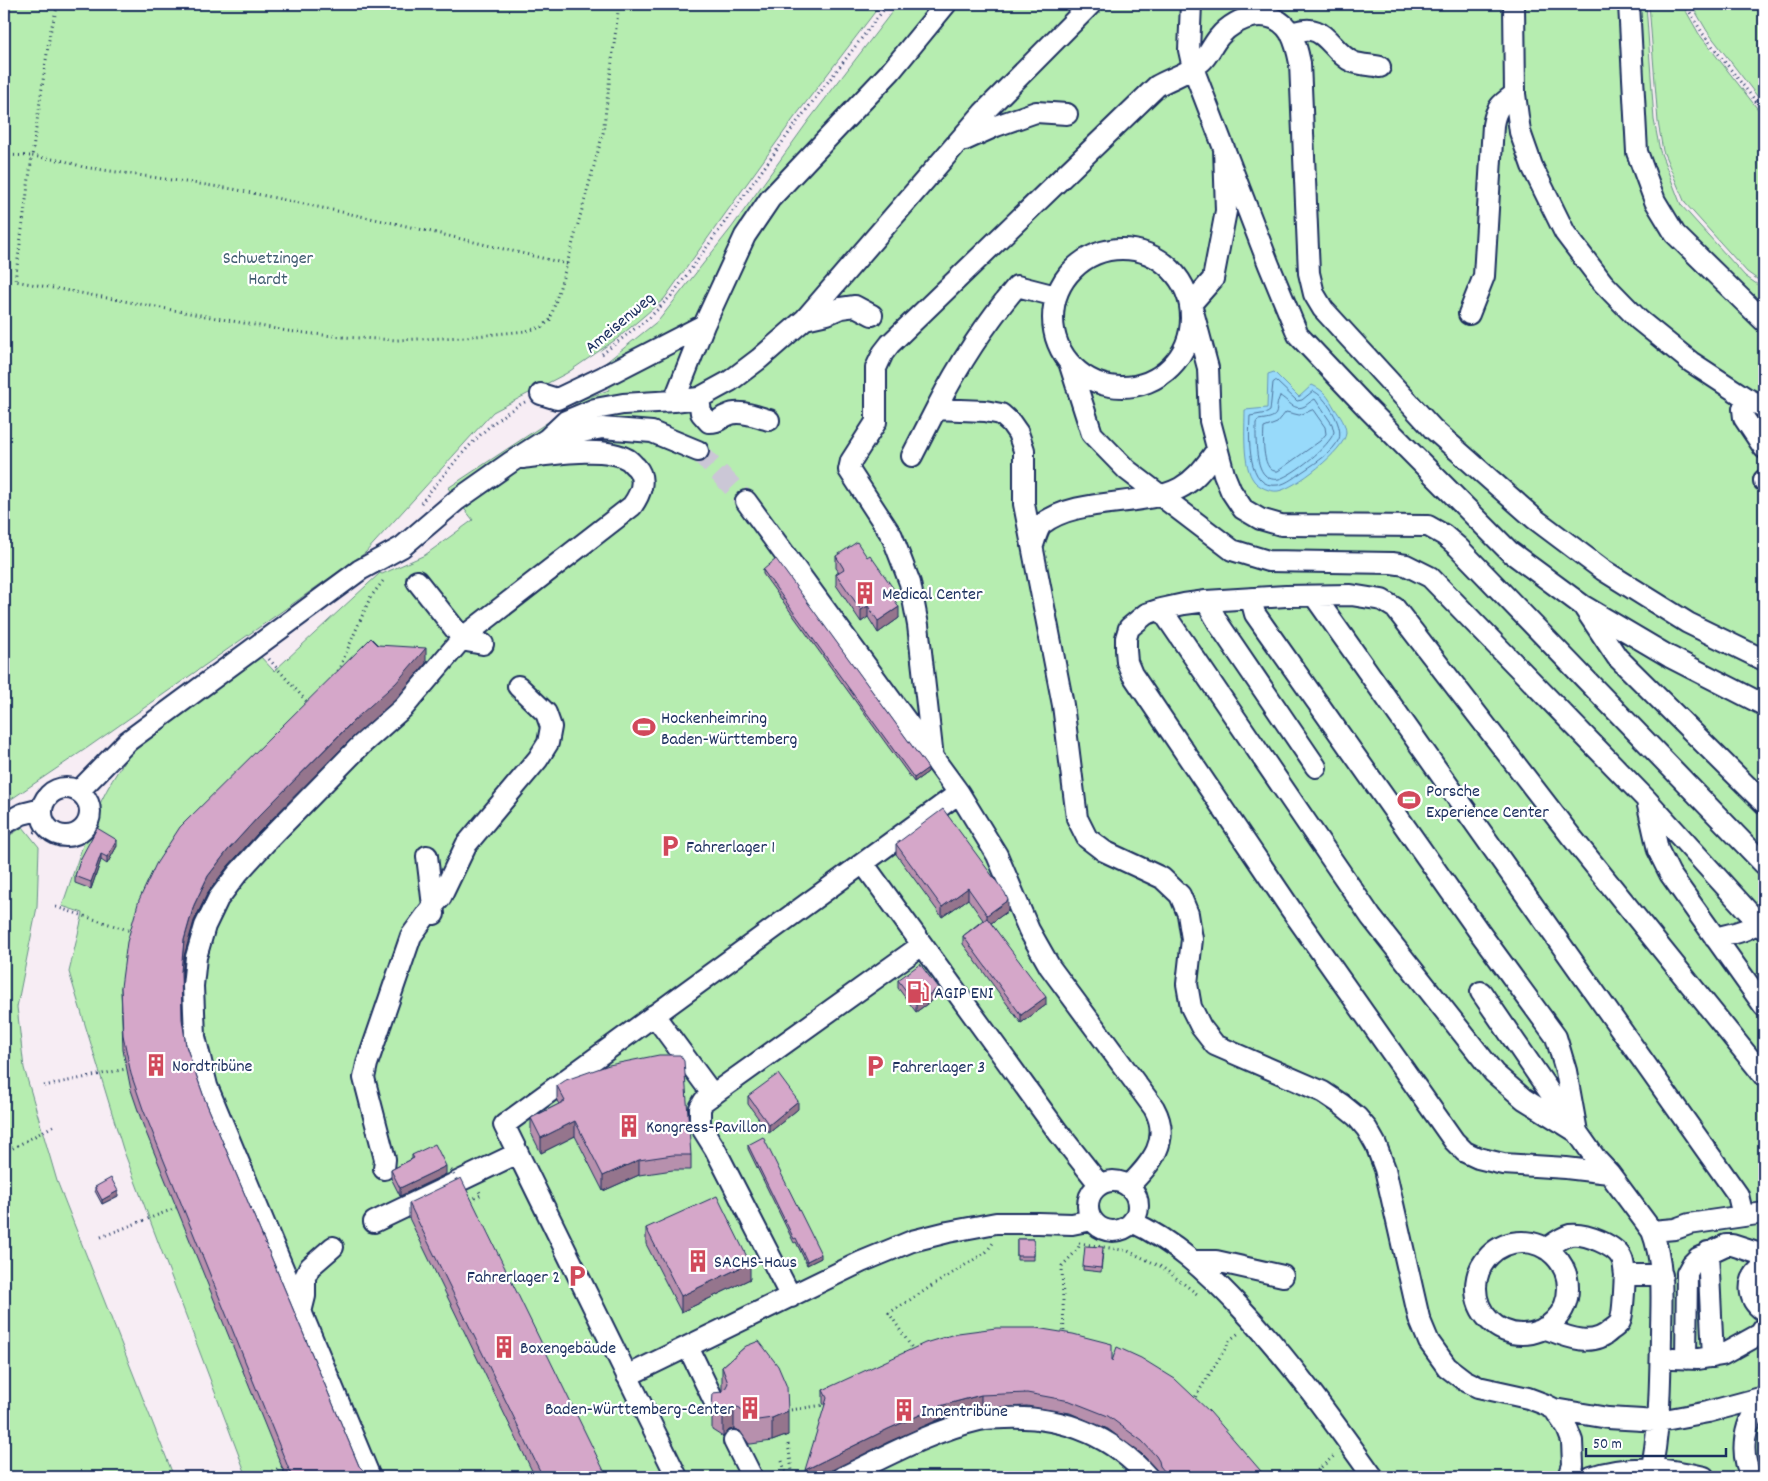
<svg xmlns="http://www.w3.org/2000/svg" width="1768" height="1481" font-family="Dekko,sans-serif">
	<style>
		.green { fill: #b6edb0; stroke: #688e87 }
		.water { fill: #98dafa; stroke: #6696bc }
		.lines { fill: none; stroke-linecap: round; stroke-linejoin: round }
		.shore { stroke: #4d739c; stroke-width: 1 }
		.minor-tunnel { stroke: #cbc7d6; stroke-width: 20; stroke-dasharray: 20 10; stroke-linecap: butt }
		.minor-casing { stroke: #1b2f5e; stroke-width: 24 }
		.path { stroke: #1b2f5e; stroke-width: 3; stroke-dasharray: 1 4; stroke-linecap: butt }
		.minor { stroke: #fff; stroke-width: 20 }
		.path-bridge { stroke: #1b2f5e; stroke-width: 3; stroke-dasharray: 1 4; stroke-linecap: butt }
		.wall { fill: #b790ad; stroke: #1b2f5e }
		.shaded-wall { fill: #95758d; stroke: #1b2f5e }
		.building { fill: #d5a7c9; stroke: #1b2f5e }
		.labels { text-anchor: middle; stroke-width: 4.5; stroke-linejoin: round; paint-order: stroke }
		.park-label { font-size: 18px; fill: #425e72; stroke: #fff }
		.street-label { font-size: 18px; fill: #1b2f5e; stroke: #fff }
		.poi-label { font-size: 18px; fill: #1b2f5e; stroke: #fff; text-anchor: start }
	</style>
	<rect width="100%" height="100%" fill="#f7edf4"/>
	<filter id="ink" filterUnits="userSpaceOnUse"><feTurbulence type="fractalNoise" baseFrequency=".02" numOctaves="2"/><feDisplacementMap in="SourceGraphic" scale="10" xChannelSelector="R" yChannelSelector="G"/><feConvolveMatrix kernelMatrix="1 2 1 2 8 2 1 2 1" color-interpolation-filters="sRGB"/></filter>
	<g filter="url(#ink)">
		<path class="green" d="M4 4H881L794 118 664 299 618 338 567 373 493 412 365 553 87 748 4 804Z
			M898 4H1646L1654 120 1660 151 1681 205 1745 276 1764 289V1477H247L123 1149 69 972 83 913 62 906C83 847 97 791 139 743L258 654 274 671 380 573 382 574 425 555 473 520 448 488 583 399 609 390 599 368 659 320 732 227 809 120Z
			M1649 4H1682L1699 34 1764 117V284L1747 272 1685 203 1663 151 1658 122Z
			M1691 4H1764V105L1707 31Z
			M23 827 39 847 37 907 17 1007 24 1068 57 1181 174 1477H4V839Z"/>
		<path class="water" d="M1274 372 1299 397 1312 385C1325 391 1328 397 1335 409 1340 416 1346 424 1346 433 1345 450 1294 489 1278 491 1270 492 1259 487 1254 481 1242 466 1245 429 1245 410L1267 408 1268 374Z"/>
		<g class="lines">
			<path class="shore" d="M1276 381 1297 401 1302 400 1313 391C1325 395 1344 426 1339 439 1333 452 1317 462 1305 470 1297 475 1287 484 1278 485 1246 490 1249 436 1250 416L1267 413 1270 411 1273 383Z
				M1280 396C1288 400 1294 412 1305 406 1309 403 1311 401 1315 399L1332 424 1334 432C1330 446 1293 475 1279 479 1274 480 1269 479 1265 475 1255 466 1256 436 1256 423L1258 420C1285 417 1272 412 1280 396Z
				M1313 410 1325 427 1326 434 1320 441 1278 471C1262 474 1263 439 1264 428L1277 423 1286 412 1299 415Z"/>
			<path class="minor-tunnel" d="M698 451 746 501"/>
			<defs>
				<path id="minor" d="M1191 4 1189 50 1193 68 1269 265 1298 335 1368 409 1509 551 1582 605 1670 657 1764 705
					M1514 4 1515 94 1520 132 1532 166 1565 233 1603 283 1639 320 1691 362 1746 398 1764 407
					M1629 4 1637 152 1655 201 1675 234 1764 321
					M1290 33C1296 32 1304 29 1310 30 1327 31 1336 55 1353 62 1361 65 1372 65 1380 67
					M965 140 996 126 1036 112 1067 114
					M1224 148 1226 211 1213 279 1191 304 1208 368 1210 421 1224 474 1231 491 1243 509 1260 519 1281 525 1428 526 1444 535 1458 547 1764 864
					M1053 318a69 69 0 1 1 138 0a69 69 0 1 1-138 0Z
					M1469 314 1484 276 1493 125C1496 107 1501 104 1515 94
					M805 319 827 314 841 308 855 306 872 315
					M1069 362 1092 434 1127 470 1232 550 1268 561 1392 563 1406 565 1430 577 1646 799 1764 929
					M541 394 557 399 603 377 704 325
					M699 398 701 413 709 422C721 422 719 418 728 415 740 409 757 417 769 420
					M1746 398 1743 409 1744 418 1764 448
					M674 401 704 325 745 236 770 199 891 71 946 4
					M936 409C959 364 985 324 1017 286L1056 296
					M547 439 566 421 595 409 623 404 674 401 699 398 730 381 759 359 805 319 983 113 1091 4
					M912 456 936 409 985 411 1001 414 1011 423 1018 433 1024 450V504L1063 705 1077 818 1087 838 1104 851 1162 878 1180 895 1188 914 1192 939 1187 984 1191 1007 1201 1027 1215 1045 1323 1092 1341 1104 1357 1117 1367 1129 1376 1145 1385 1169 1419 1318 1429 1342 1447 1367 1464 1380 1478 1387 1528 1398 1544 1404 1554 1409 1567 1428 1572 1441 1573 1465 1569 1477
					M1764 481V480
					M1033 545C1035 539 1038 528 1042 524 1078 496 1142 508 1180 488 1197 479 1206 464 1217 450
					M1315 597 1738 1195 1743 1216
					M1251 599 1255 614 1480 933 1556 1037 1566 1071 1577 1132
					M1206 601 1220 626 1316 767
					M1161 609 1371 917 1494 1073 1524 1099 1577 1132
					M1585 609 1617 657 1764 803
					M462 638 632 506C640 495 647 479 636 467 633 465 630 460 627 459 604 445 549 455 523 458
					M461 640 483 644
					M933 758 918 625 910 583 892 536 849 470 851 461 876 422V368L883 353 890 344 1157 86C1171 78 1189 73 1201 62 1209 55 1212 45 1219 37 1237 15 1274 5 1291 34 1296 43 1298 53 1300 63L1309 273 1314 294 1323 309 1433 429 1535 519 1603 570 1688 623 1764 660
					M42 812a24 24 0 1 1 48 0a24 24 0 1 1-48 0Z
					M79 791 128 741 360 570 402 547 457 500 511 462 547 439 602 428 652 432 698 451
					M959 793 997 855 1029 930 1050 967 1154 1108C1172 1141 1151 1163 1129 1186
					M1647 801 1658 850 1670 874 1764 1006
					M4 824 22 814 42 809
					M427 856 434 914
					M863 863 1058 1132 1099 1184
					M1715 938C1734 933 1752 931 1764 916
					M1481 992 1577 1132 1596 1159 1609 1173
					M654 1015 713 1095
					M384 1169 385 1159 364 1078 367 1064 411 936 433 906 441 897 466 845 538 759 548 743 551 727 546 713 518 686
					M1088 1206a25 25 0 1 1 50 0a25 25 0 1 1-50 0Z
					M374 1222 518 1153
					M1132 1222C1174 1241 1208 1273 1239 1306 1289 1359 1331 1418 1373 1477
					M1652 1231 1675 1229 1689 1224 1764 1213
					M1476 1288a46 46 0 1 1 92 0a46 46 0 1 1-92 0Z
					M1546 1249C1553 1244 1562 1237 1570 1235 1585 1233 1616 1245 1622 1259 1624 1263 1624 1270 1625 1275H1662
					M1708 1252 1713 1357
					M1194 1261H1216L1283 1276
					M1764 1266C1746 1278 1746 1299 1764 1311
					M791 1297 715 1149 700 1125V1108L704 1101 922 945
					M301 1312 305 1296V1277L310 1267 333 1247
					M1544 1328C1565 1336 1592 1349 1611 1330 1614 1328 1618 1325 1620 1322 1624 1313 1624 1285 1625 1275
					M688 1347 716 1405
					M1673 1358 1698 1359 1722 1355 1760 1334 1764 1328
					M1686 1359 1687 1273 1692 1264 1698 1258 1726 1245H1732L1757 1253 1764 1259
					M627 1376 861 1262 912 1241 948 1232 996 1223H1038L1072 1224 1092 1220
					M1554 1409 1608 1418 1659 1421 1708 1412 1764 1397
					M734 1441 752 1477
					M370 1477 207 1086 195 1037 193 986 196 957 205 926 218 899 237 874 267 841 361 745 404 707 461 640 462 638 417 581
					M677 1477 504 1125 959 793 746 501
					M843 1477C887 1456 932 1431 979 1420 988 1418 997 1418 1006 1418 1062 1416 1111 1435 1148 1477
					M1591 1477C1629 1464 1666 1468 1704 1477
					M1650 1477C1660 1431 1660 1384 1661 1337 1661 1301 1665 1265 1652 1231L1609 1173 1566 1168 1503 1164 1478 1158 1465 1152 1454 1141 1290 908 1132 674 1127 662 1126 650V638L1129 628 1146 614 1161 609 1184 604 1206 601 1286 596 1351 595 1382 600 1395 608 1570 835 1764 1076
					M1752 1477C1739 1455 1743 1419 1764 1402"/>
			</defs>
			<use href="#minor" class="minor-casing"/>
			<path class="path" d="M1685 4 1703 34 1764 112
				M4 155 32 156 50 33 58 4
				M567 264 398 224 233 189 83 167 65 161 32 156 15 281 287 331 342 337 397 340 466 337 526 331 542 327 550 320 567 264 603 133 619 4
				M602 354 650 317 673 294 797 122 888 4
				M421 503C450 468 483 423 525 402
				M269 659 308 703
				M338 671 370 598 383 581
				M34 832H40L49 829
				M56 907 134 932
				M44 1086 126 1069
				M4 1153 53 1126
				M470 1200 481 1195 479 1191
				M101 1237 176 1208
				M1079 1243 1128 1251 1162 1267 1197 1294
				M1064 1336 1062 1266 1078 1249 1080 1243
				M914 1351 889 1313 986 1252 993 1243
				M1193 1401 1231 1339 1239 1333
				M791 1410 824 1405
				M788 1444 793 1477
				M782 1461 787 1477
				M258 1477 282 1467
				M1310 1477 1335 1455"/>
			<use href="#minor" class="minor"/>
			<path class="path-bridge" d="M451 1170 458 1183"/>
		</g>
		<path class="wall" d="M836 556 893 598 899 618 878 633 868 617 861 622 836 585V574L839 572 836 568Z
			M763 570 928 772 914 782 763 574Z
			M378 645 426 663 396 699 353 737 258 833 228 866 208 892 194 921 184 956 181 983 182 1019 186 1046 205 1100 359 1466 367 1477H286L143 1125 131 1090 123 1050 121 987Z
			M896 844 1008 911 991 923 1046 1005 1021 1023 963 944V936L983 920 968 899 942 917 896 854Z
			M117 846 107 864 101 860 91 889 75 883V876L81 858Z
			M898 980 938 996 916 1012 898 988Z
			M557 1086 691 1155V1170H673L639 1175 603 1191 575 1136 541 1153 531 1133V1118L559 1104 557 1101Z
			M748 1096 798 1109 769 1133 748 1104Z
			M748 1145 821 1258 807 1265 796 1242 794 1243 748 1149Z
			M412 1155 446 1174 400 1196 391 1178V1170L412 1159Z
			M95 1187 118 1196 102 1204 95 1191Z
			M409 1203 607 1477H535L409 1218Z
			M646 1228 750 1279 681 1312 646 1244Z
			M1017 1239H1034V1260H1017Z
			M1103 1251 1101 1272 1083 1270V1266Z
			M746 1346 788 1435 772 1441 751 1444H749L740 1431 734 1429 729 1430 723 1437 712 1430V1407L722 1391V1367Z
			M1112 1359 1266 1477H1159V1474L1156 1469 1142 1454 1108 1429 1070 1413 1027 1406 981 1408 940 1419 805 1477 825 1406 823 1403V1390Z"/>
		<path class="shaded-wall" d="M893 588V600L889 591Z
			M868 606V617L861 622V610Z
			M899 607V618L878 633V621Z
			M426 648V663L396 699 353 737 258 833 228 866 208 892 194 921 184 956 181 986V971L184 940 194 905 208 876 228 850 258 817Z
			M928 768V772L914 782V778Z
			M117 840V846L107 864V857Z
			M101 854V860L91 889V882Z
			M968 888V899L942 917V907Z
			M1008 900V911L987 926V915Z
			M938 988V996L916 1012V1004Z
			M1046 997V1005L1021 1023V1015Z
			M798 1101V1109L769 1133V1125Z
			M575 1121V1136L541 1153V1138Z
			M639 1160V1175L603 1191V1176Z
			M446 1166V1174L400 1196V1188Z
			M118 1191V1196L102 1204V1200Z
			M821 1254V1258L807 1265V1261Z
			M750 1263V1279L681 1312V1296Z
			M981 1395V1408L940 1419 888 1442 818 1477H805V1470L888 1429 940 1406Z
			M734 1406V1429L729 1430 723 1437V1414L729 1407Z
			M788 1411V1435L772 1441V1418Z"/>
		<path class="building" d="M857 542 867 557 870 555 893 588 889 591 899 607 878 621 868 606 861 610 836 574 844 569 836 556Z
			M776 559 928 768 914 778 763 570Z
			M371 638 378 645 426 648 396 683 353 721 258 817 228 850 208 876 194 905 184 940 181 971 182 1019 186 1046 205 1100 359 1466 364 1471 367 1477H292L143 1109 131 1074 123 1035 121 987 127 942 139 900 156 864 180 827Z
			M943 809 1005 893 1008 900 987 915 968 888 942 907 896 844Z
			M97 828 117 840 107 857 101 854 91 882 75 876 81 858Z
			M987 918 1046 997 1021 1015 963 936Z
			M920 964 938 988 916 1004 898 980Z
			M659 1055H680L684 1061 691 1155H673L639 1160 603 1176 575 1121 541 1138 531 1118 565 1101 557 1086 566 1080 609 1065Z
			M778 1074 798 1101 769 1125 748 1096Z
			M763 1137 821 1254 807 1261 796 1238 794 1239 748 1145Z
			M435 1144 446 1166 400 1188 391 1170 414 1158 412 1155Z
			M111 1178 118 1191 102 1200 95 1187Z
			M461 1178 607 1477H543L409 1203Z
			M717 1196 750 1263 681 1296 646 1228Z
			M1017 1239H1034V1256H1017Z
			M1085 1246 1103 1247 1101 1268 1083 1266Z
			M996 1328H1036L1073 1334 1112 1344V1361L1117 1347 1141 1358 1175 1379 1210 1412 1266 1477H1169L1160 1466 1159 1461 1156 1456 1142 1441 1108 1416 1070 1401 1027 1393 981 1395 940 1406 888 1429 805 1470 827 1398 823 1390 925 1343 958 1333Z
			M759 1341 778 1366 787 1387 788 1411 772 1418 751 1421H749L740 1408 734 1406 729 1407 723 1414 712 1407 713 1393 722 1392 725 1389 728 1383 722 1367 746 1346Z
			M1347 1471 1351 1477H1338Z"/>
	</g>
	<defs>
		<symbol id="building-bare" viewBox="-9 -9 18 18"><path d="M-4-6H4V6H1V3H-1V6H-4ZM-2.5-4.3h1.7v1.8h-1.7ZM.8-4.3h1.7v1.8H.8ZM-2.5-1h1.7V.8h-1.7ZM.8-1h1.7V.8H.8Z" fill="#d1495b" stroke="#fff" stroke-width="2.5" paint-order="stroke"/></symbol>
		<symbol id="stadium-bare" viewBox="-9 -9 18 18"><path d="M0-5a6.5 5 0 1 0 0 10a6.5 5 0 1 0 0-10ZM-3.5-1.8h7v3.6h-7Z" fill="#d1495b" stroke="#fff" stroke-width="2.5" paint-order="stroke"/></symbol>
		<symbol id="parking-bare" viewBox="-9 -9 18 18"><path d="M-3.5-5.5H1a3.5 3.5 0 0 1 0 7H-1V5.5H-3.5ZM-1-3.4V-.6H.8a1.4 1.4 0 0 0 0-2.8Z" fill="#d1495b" stroke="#fff" stroke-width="2.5" paint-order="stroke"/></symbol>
		<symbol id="fuel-bare" viewBox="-9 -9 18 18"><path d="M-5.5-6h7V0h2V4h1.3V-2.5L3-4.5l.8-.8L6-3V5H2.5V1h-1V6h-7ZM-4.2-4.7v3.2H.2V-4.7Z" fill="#d1495b" stroke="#fff" stroke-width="2.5" paint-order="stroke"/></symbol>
	</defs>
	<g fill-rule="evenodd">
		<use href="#building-bare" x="849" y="577" width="32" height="32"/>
		<use href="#stadium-bare" x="628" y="711" width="32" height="32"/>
		<use href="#stadium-bare" x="1393" y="784" width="32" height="32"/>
		<use href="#parking-bare" x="654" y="830" width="32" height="32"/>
		<use href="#fuel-bare" x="902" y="976" width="32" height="32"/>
		<use href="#building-bare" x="140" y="1049" width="32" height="32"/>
		<use href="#parking-bare" x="859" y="1050" width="32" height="32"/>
		<use href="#building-bare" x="613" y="1110" width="32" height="32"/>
		<use href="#building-bare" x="682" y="1245" width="32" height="32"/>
		<use href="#parking-bare" x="561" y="1260" width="32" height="32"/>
		<use href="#building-bare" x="488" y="1331" width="32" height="32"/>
		<use href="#building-bare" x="734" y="1392" width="32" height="32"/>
		<use href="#building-bare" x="888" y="1394" width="32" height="32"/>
	</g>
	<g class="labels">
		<g class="park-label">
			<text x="268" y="263">Schwetzinger<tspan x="268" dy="21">Hardt</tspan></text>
		</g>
		<g class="street-label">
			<text transform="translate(619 322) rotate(-40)" y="6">Ameisenweg</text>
		</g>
		<g class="poi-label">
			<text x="882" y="599">Medical Center</text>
			<text x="661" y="723">Hockenheimring<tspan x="661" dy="21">Baden-Württemberg</tspan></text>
			<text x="1426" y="796">Porsche<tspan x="1426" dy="21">Experience Center</tspan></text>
			<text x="686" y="852">Fahrerlager 1</text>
			<text x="934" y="998">AGIP ENI</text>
			<text x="172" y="1071">Nordtribüne</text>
			<text x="892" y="1072">Fahrerlager 3</text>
			<text x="646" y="1132">Kongress-Pavillon</text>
			<text x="714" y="1267">SACHS-Haus</text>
			<text x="560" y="1282" text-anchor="end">Fahrerlager 2</text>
			<text x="520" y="1353">Boxengebäude</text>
			<text x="734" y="1414" text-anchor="end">Baden-Württemberg-Center</text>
			<text x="921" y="1416">Innentribüne</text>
		</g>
	</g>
	<rect width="1768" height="1481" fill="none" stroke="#fff" stroke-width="20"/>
	<rect x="10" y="10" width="1748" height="1461" fill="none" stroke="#1b2f5e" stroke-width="2" filter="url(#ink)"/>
	<path d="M1586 1448v8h140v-8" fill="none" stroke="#1b2f5e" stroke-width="2.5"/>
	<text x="1593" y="1448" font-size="15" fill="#1b2f5e" stroke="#ffffff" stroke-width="4" paint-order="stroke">50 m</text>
</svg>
